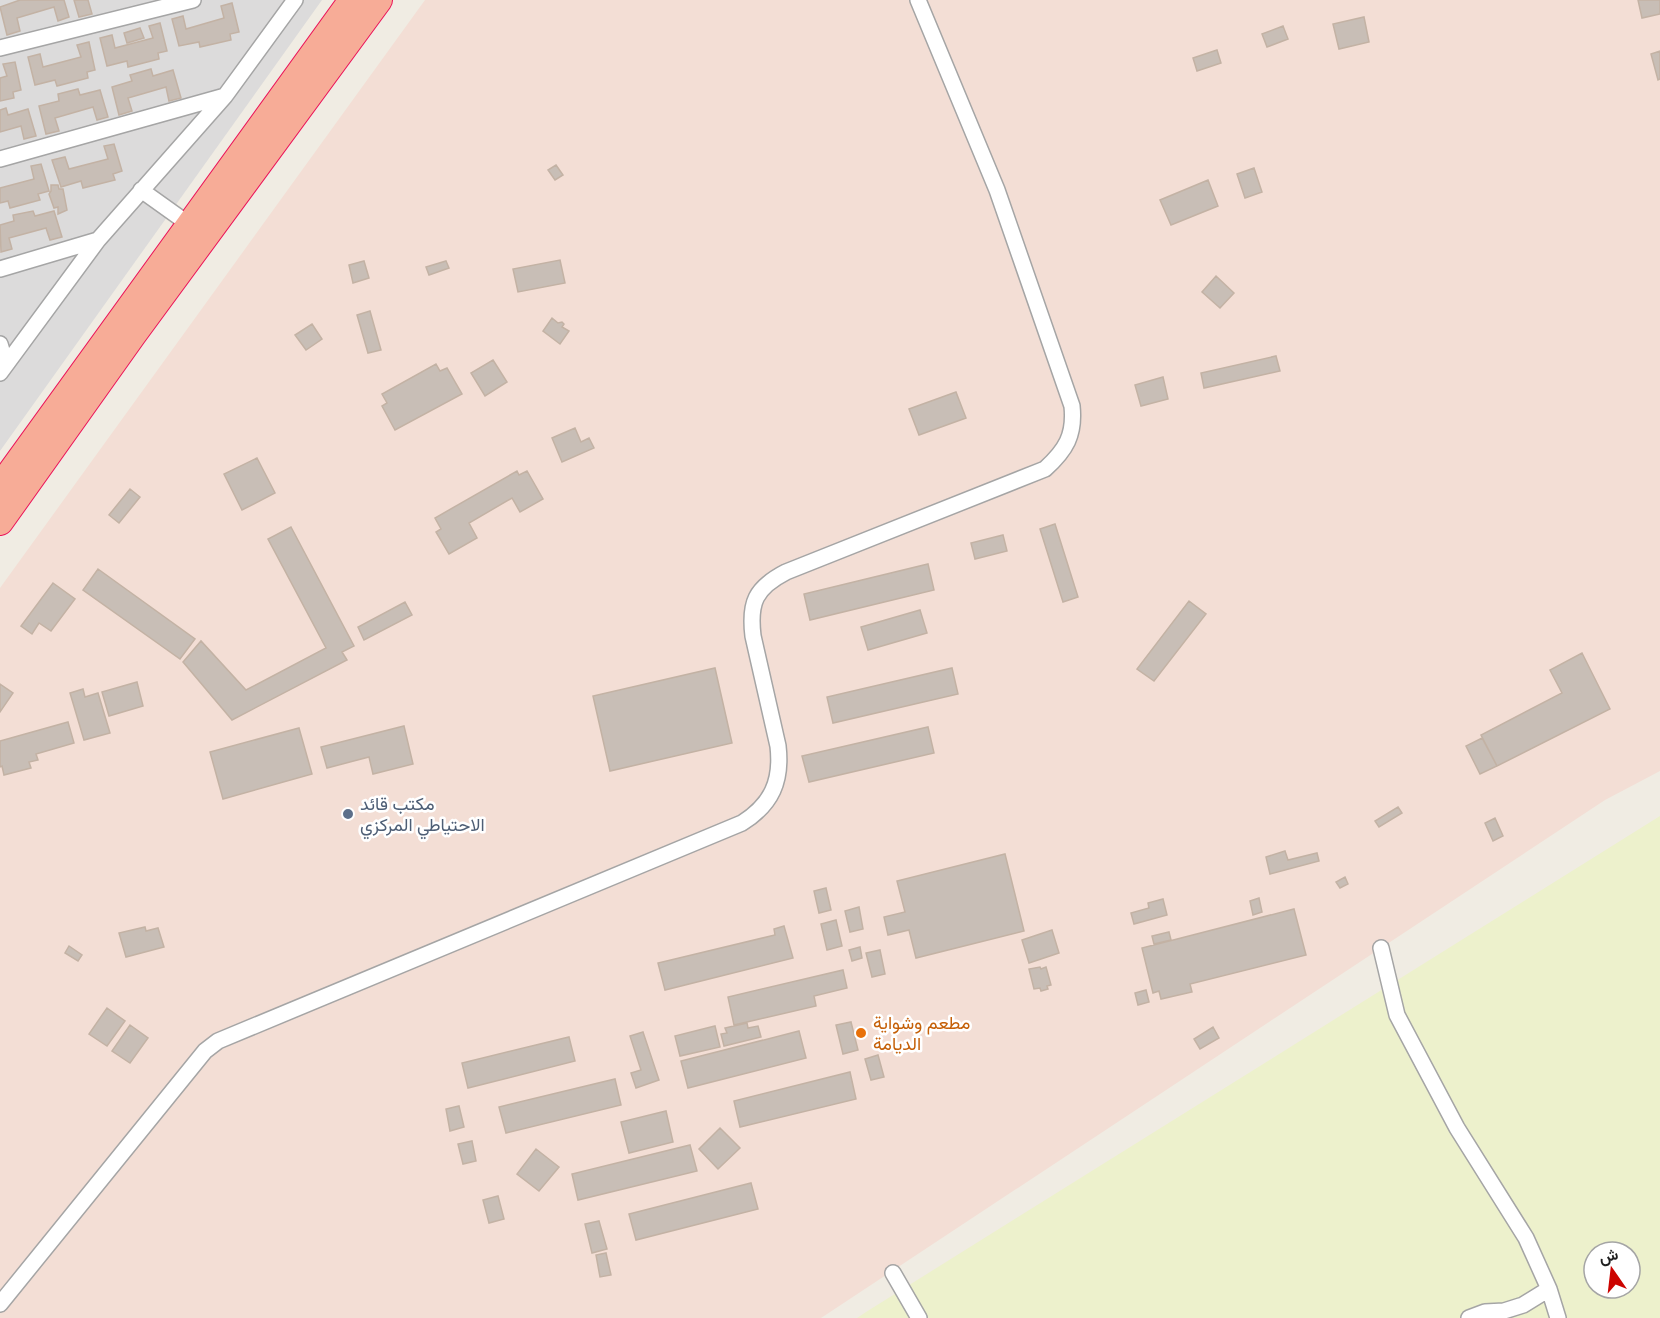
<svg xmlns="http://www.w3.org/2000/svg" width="1660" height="1318" font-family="'Golos Text',Vazirmatn,sans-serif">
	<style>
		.residential { fill: #dcdbdb }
		.military { fill: #f3ded5 }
		.farmland { fill: #edf1cc; fill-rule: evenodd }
		.building { fill: #c8beb6; stroke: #c3b2a4; stroke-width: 1.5 }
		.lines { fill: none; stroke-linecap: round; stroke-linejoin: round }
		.minor-casing { stroke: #a5a5a5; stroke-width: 18 }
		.trunk-casing { stroke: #eb1359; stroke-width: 28 }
		.minor { stroke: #fff; stroke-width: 15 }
		.trunk { stroke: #f7ac97; stroke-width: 26 }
		.service-dot { fill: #5c6f8a; stroke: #fff; stroke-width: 2 }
		.food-dot { fill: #e8710a; stroke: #fff; stroke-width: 2 }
		.labels { text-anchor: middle; stroke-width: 5; stroke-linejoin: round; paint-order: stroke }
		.service-label { font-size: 18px; fill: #4e5e75; stroke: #fff; text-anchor: start }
		.food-label { font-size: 18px; fill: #c56008; stroke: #fff; text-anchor: start }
	</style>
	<rect width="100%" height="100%" fill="#f0ece3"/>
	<path class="residential" d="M0 0H322L0 451Z"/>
	<path class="military" d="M425 0H1660V771L1605 800 821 1318H0V588Z"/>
	<path class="farmland" d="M1660 816V1318H857L866 1312ZM1594 1252H1630V1288H1594Z"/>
	<path class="building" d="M20 0H64L69 17 58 21 54 7 17 18 20 31 7 35 0 7Z
		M74 0H88L92 14 79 17Z
		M1638 0H1660V14L1642 18Z
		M232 3 239 32 230 34 231 40 200 47 199 42 179 46 172 19 183 16 186 29 224 18 221 6Z
		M1364 17 1369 42 1339 49 1333 24Z
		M160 23 167 51 158 53 159 59 128 67 127 61 107 66 100 38 112 35 115 48 153 38 149 26Z
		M1283 26 1288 39 1267 47 1262 34Z
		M140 28 144 38 127 43 124 33Z
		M89 42 95 70 87 72 88 78 57 86 55 80 35 85 28 57 40 54 43 67 81 57 77 45Z
		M1217 50 1221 63 1197 71 1193 58Z
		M1660 51V79L1658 80 1651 54Z
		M15 62 21 90 13 92 14 98 0 101V78L7 76 3 64Z
		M151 69 153 76 173 70 181 98 169 101 166 87 128 98 132 111 119 115 112 87 132 81 130 75Z
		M78 89 80 95 100 90 108 117 97 120 93 107 55 118 59 131 46 134 39 106 59 101 58 94Z
		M6 108 8 115 28 109 36 136 24 139 21 126 0 132V110Z
		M114 144 122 171 113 174 115 180 83 188 81 181 61 187 52 160 65 157 69 169 108 159 104 146Z
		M41 164 49 191 38 194 40 200 10 208 8 201 0 203V188L34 179 31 166Z
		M556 165 563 175 555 180 548 170Z
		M1254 168 1262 192 1245 198 1237 174Z
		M1208 180 1218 206 1171 225 1160 200Z
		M51 185H58L59 189H63L67 210 58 214V207L54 208 49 194 51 191Z
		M33 211 35 216 54 211 62 237 50 240 46 228 9 238 12 249 1 252 0 225 14 221 13 215Z
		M560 260 565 283 518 292 513 269Z
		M364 261 369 278 353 283 349 265Z
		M446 261 449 268 429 275 426 267Z
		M1216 276 1234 293 1220 308 1202 292Z
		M370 311 381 350 368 353 357 315Z
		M552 318 558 323 562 322 564 324 562 327 569 331 560 344 543 331Z
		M312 324 322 339 306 350 295 335Z
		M1276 356 1280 371 1204 388 1201 373Z
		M493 360 507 382 485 396 471 373Z
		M436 364 440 371 447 368 462 394 395 430 382 406 387 403 382 394Z
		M1163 377 1168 399 1141 406 1135 385Z
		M956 392 966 418 919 435 909 409Z
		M575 428 581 442 589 438 594 448 562 462 552 438Z
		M257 458 275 493 242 510 224 474Z
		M517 471 519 475 527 471 543 499 520 512 512 498 469 523 477 538 449 554 436 532 441 529 435 518Z
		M130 489 140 497 119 523 109 515Z
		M1055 524 1078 597 1063 602 1040 529Z
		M291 527 354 646 342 652 347 660 232 720 183 662 201 641 246 690 326 648 268 539Z
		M1003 535 1007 551 975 559 971 543Z
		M928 564 934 590 810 620 804 594Z
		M98 569 195 639 180 659 83 590Z
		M53 583 75 599 51 631 39 623 32 634 21 626Z
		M1189 601 1206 614 1154 681 1137 669Z
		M405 602 412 615 364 640 358 627Z
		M920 610 927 633 868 650 861 627Z
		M1582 653 1610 709 1497 766 1481 735 1562 693 1550 670Z
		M715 668 732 743 610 771 593 696Z
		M952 668 958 694 833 723 827 697Z
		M137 682 143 706 109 716 102 692Z
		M0 684 13 693 0 712Z
		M83 689 85 697 98 693 110 733 84 740 70 693Z
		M68 722 74 743 36 754 38 760 29 762 31 768 4 775 2 766 0 767V741Z
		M404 726 413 764 373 774 369 757 327 768 321 747Z
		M928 727 934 753 809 782 802 756Z
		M299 728 312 774 223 799 210 752Z
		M1482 738 1497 766 1480 774 1466 746Z
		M1398 807 1402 813 1379 827 1375 821Z
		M1495 818 1503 836 1493 841 1485 823Z
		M1285 851 1288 860 1317 853 1319 861 1270 874 1266 857Z
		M1005 854 1024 931 916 958 909 930 888 935 884 917 905 912 897 881Z
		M1345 877 1348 884 1340 888 1336 882Z
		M826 888 831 910 819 913 814 891Z
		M1259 898 1262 912 1253 915 1250 901Z
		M1163 899 1167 915 1134 924 1131 913 1149 908 1148 903Z
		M859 907 863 929 850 932 845 911Z
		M1294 909 1306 955 1190 984 1192 992 1161 999 1159 991 1153 993 1142 948Z
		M836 920 842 946 827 950 821 924Z
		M784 926 793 958 665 990 658 963 775 935 774 929Z
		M145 927 146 931 158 928 164 947 126 957 119 933Z
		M1052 930 1059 953 1029 963 1022 940Z
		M1169 932 1171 940 1154 944 1152 936Z
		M69 946 82 955 78 961 65 953Z
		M860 947 862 958 852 961 849 950Z
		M880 950 885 974 872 977 866 953Z
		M1040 967 1041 969 1046 967 1051 985 1047 986 1048 989 1041 991 1040 988 1034 989 1029 969Z
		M843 970 847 988 814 996 816 1006 734 1025 728 997Z
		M1146 990 1149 1002 1138 1005 1135 993Z
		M107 1008 125 1021 107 1046 89 1034Z
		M851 1022 858 1050 843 1054 836 1025Z
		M747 1023 748 1028 758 1026 761 1037 724 1046 721 1034 727 1033 725 1028Z
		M130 1025 148 1038 130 1063 112 1051Z
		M715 1026 720 1047 680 1056 675 1036Z
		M1213 1027 1219 1038 1200 1049 1194 1039Z
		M799 1031 806 1058 688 1088 681 1061Z
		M643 1032 659 1080 636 1088 631 1073 641 1070 630 1036Z
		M569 1037 575 1061 468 1088 462 1063Z
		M878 1055 884 1077 871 1080 865 1059Z
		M850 1072 856 1099 740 1127 734 1101Z
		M615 1079 621 1105 506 1133 499 1107Z
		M459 1106 464 1127 450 1131 446 1109Z
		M666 1111 673 1142 629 1153 621 1122Z
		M720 1128 740 1148 718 1169 699 1149Z
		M472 1141 476 1161 463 1164 458 1144Z
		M690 1145 697 1171 578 1200 572 1174Z
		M536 1149 559 1167 539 1191 517 1174Z
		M751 1183 758 1209 636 1240 629 1214Z
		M498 1196 504 1219 489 1223 483 1200Z
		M599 1221 607 1249 592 1253 585 1224Z
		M606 1253 611 1275 600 1277 596 1255Z"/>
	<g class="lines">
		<defs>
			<path id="minor" d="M0 48 193 0
				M0 159 225 96
				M141 190 190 225
				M0 269 98 240
				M0 344 6 364
				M0 373 98 240 225 96 295 0
				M1381 948 1397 1015 1457 1128 1526 1238 1549 1289 1558 1318
				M893 1273 919 1318
				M0 1304 205 1051 218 1041 742 823C772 804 782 781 778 746L753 636C749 603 755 588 786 572L1045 469C1066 450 1075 435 1072 406L997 190 918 0
				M1469 1318 1485 1312 1504 1311 1523 1305 1549 1289"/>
			<path id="trunk" d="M0 487 352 0
				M0 522 133 335 379 0"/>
		</defs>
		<use href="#minor" class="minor-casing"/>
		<use href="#trunk" class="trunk-casing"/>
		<use href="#minor" class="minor"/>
		<use href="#trunk" class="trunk"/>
	</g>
	<circle class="service-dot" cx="348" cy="814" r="6"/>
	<circle class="food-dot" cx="861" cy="1033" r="6"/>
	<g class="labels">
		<g class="service-label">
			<text x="360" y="810">مكتب قائد<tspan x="360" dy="21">الاحتياطي المركزي</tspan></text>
		</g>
		<g class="food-label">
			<text x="873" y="1029">مطعم وشواية<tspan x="873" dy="21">الديامة</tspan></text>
		</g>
	</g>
	<g transform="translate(1612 1270) rotate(346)"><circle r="28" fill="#ffffff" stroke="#a5a5a5" stroke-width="1.5"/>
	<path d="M0-4.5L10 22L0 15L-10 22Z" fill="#cc0400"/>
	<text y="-9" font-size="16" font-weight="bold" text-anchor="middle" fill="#1e1e1e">ش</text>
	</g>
</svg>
